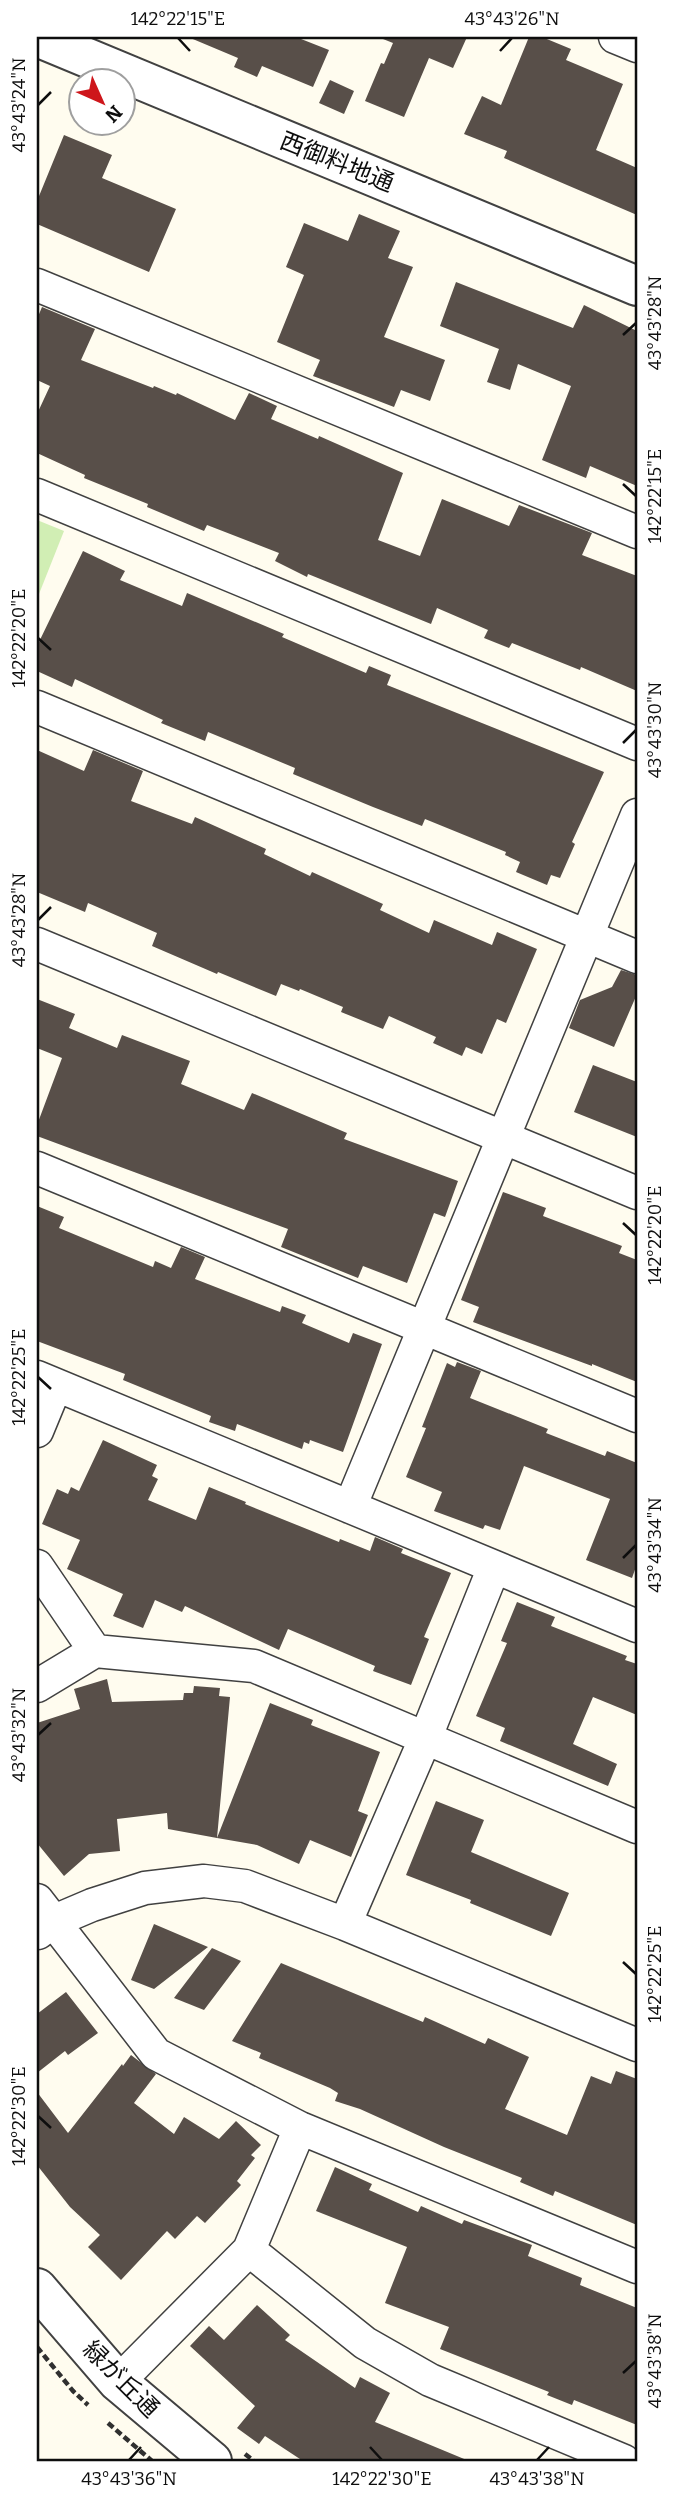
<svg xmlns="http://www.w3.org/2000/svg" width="674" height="2498" font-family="Bitter,'Noto Sans JP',serif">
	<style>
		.green { fill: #d1eeb4 }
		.building { fill: #584f49 }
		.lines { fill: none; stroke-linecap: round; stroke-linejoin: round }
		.minor-casing { stroke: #414141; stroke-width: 35 }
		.tertiary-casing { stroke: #414141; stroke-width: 42 }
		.path { stroke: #303030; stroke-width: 4.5; stroke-dasharray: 7 3.5; stroke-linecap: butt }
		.minor { stroke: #fff; stroke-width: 32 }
		.tertiary { stroke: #fff; stroke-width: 38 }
		.ticks { fill: none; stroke: #0e0e0e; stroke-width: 2.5 }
		.labels { text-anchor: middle; stroke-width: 7; stroke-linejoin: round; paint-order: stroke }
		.street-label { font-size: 24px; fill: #0e0e0e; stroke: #fff }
		.neatline { fill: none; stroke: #0e0e0e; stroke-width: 2.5 }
		.ticks-label { font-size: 18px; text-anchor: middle; fill: #0e0e0e }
	</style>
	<rect width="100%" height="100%" fill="#fffcef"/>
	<path class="green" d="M37 520 64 531 37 599Z"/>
	<path class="building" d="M188 37H296L329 50 313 87 262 66 257 77 234 67 238 58Z
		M378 37H467L453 68 429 58 404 117 365 101 381 63 384 64 393 43Z
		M529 37H542L571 49 566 60 623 84 596 150 637 168V215L504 158 507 151 464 134 482 96 501 105Z
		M330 80 354 91 344 114 319 103Z
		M64 135 112 155 102 178 176 209 149 272 37 224V201Z
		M359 214 400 231 388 258 413 267 384 337 445 360 430 401 401 390 394 407 337 385 313 376 320 360 277 342 304 275 286 267 304 223 348 241Z
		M456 282 573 328 584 305 637 331V486L590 466 586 478 542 460 571 386 518 364 510 390 487 382 499 349 440 326Z
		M42 307 95 329 81 360 153 388 154 386 176 395 177 393 235 420 249 393 277 406 271 419 318 439 319 436 403 473 378 540 420 556 442 499 509 526 519 505 592 533 582 555 637 576V691L581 667 580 670 512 643 509 648 484 638 488 630 437 608 431 624 308 574 307 577 275 561 279 553 207 525 204 531 147 507 148 504 84 478 85 475 37 453V414L50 386 37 380V319Z
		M83 551 125 571 120 580 182 606 187 593 284 634 282 637 366 673 369 666 391 675 387 685 604 772 572 842 575 844 560 878 551 875 547 885 516 872 520 862 505 855 506 852 425 819 422 826 373 807 293 774 295 768 208 732 205 741 161 723 163 720 75 679 72 687 37 671V646Z
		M37 750 84 771 93 750 143 771 131 801 192 824 195 817 266 849 264 854 310 876 312 872 383 904 380 910 429 933 434 920 492 945 497 932 537 949 506 1023 497 1019 482 1054 466 1047 462 1056 433 1043 436 1037 389 1016 383 1029 341 1012 343 1007 300 989 299 991 281 984 276 996 218 972 217 974 152 946 157 933 88 903 85 912 37 892Z
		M621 970 637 975V994L614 1047 569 1028 580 1000 612 987Z
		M37 999 75 1014 69 1028 117 1048 122 1035 190 1061 181 1084 244 1110 252 1093 347 1133 344 1139 458 1181 445 1217 434 1213 407 1283 363 1266 358 1278 281 1247 288 1229 37 1136V1125L62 1058 37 1048Z
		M593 1065 637 1082V1137L574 1112Z
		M503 1192 546 1208 543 1216 622 1246 619 1253 637 1260V1382L592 1364V1366L473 1322 479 1307 461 1300Z
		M37 1206 64 1217 59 1228 153 1267 155 1261 171 1268 181 1247 205 1257 195 1279 280 1312 282 1306 306 1315 302 1323 349 1343 353 1333 382 1344 343 1452 310 1440 309 1444 304 1442 302 1449 237 1424 235 1431 209 1422 211 1416 123 1380 125 1374 37 1341Z
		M457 1362 481 1371 470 1398 548 1429 546 1433 605 1456 607 1451 637 1463V1564L632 1578 586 1560 610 1499 524 1466 500 1530 485 1525 483 1529 434 1511 442 1492 406 1477 426 1428 422 1427 447 1363 455 1367Z
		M103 1440 157 1465 152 1476 158 1479 148 1500 196 1520 209 1487 246 1502 245 1504 339 1542 340 1539 370 1551 375 1537 403 1549 401 1553 451 1573 424 1637 429 1639 411 1685 373 1671 375 1666 288 1629 279 1650 185 1606 182 1612 155 1600 143 1628 113 1616 123 1594 67 1569 80 1540 42 1524 57 1489 68 1494 71 1487 79 1491Z
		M517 1602 555 1617 551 1626 627 1656 625 1660 637 1664V1715L593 1697 573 1744 617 1764 608 1786 500 1741 505 1728 476 1716 507 1643 501 1641Z
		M107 1679 112 1702 183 1700 184 1693H193L194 1686 220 1688 219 1696 230 1697 217 1838 168 1829 167 1813 117 1819 120 1851 89 1854 64 1876 37 1843V1723L80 1709 74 1689Z
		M270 1703 313 1720 311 1725 380 1752 358 1811 368 1815 351 1857 310 1840 299 1864 257 1845 217 1838Z
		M436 1801 484 1820 471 1852 569 1893 551 1936 470 1903 471 1900 406 1875Z
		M154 1924 208 1947 154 1989 131 1980Z
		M212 1948 241 1961 204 2010 174 1998Z
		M281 1963 423 2022 425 2017 485 2044 488 2038 529 2057 505 2109 567 2135 591 2076 611 2084 616 2071 637 2079V2225L555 2191 553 2196 520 2182 522 2178 444 2147 360 2109 335 2101 338 2093 330 2088 259 2058 261 2053 232 2041Z
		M66 1992 98 2033 68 2055 65 2051 37 2073V2014Z
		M131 2055 156 2074 134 2103 174 2134 184 2117 219 2139 236 2121 261 2145 251 2155 255 2158 237 2181 241 2185 205 2223 197 2216 175 2239 167 2231 121 2280 88 2247 100 2235 70 2207 37 2165V2092L68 2133 122 2064 123 2066Z
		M335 2167 372 2184 369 2190 418 2212 421 2206 462 2224 464 2220 532 2245 528 2256 582 2278 580 2285 637 2308V2425L574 2400 572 2405 547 2395 549 2392 440 2349 449 2327 385 2303 407 2247 316 2211Z
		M257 2305 290 2335 285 2340 355 2388 360 2377 390 2393 375 2422 469 2461H303L265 2436 259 2444 237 2428 255 2406 190 2346 209 2326 224 2340Z"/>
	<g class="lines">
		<defs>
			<path id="minor" d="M615 37 637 46
				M37 285 637 532
				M37 495 637 744
				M37 707 637 957
				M37 944 637 1193
				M37 1168 637 1416
				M37 1377 637 1626
				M37 1431 56 1385
				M350 1507 637 815
				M37 1566 95 1651
				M37 1686 95 1651 254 1666 637 1827
				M37 1900 156 2054 300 2128 637 2267
				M345 1924 425 1739 494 1567
				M38 1933 52 1922 92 1905 145 1888 204 1881 245 1886 345 1924 637 2045
				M249 2250 365 2343 430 2380 624 2461
				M118 2382 249 2250 300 2128"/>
			<path id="tertiary" d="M37 37 637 286
				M37 2288 118 2382 212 2461"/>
		</defs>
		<use href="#minor" class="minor-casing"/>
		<use href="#tertiary" class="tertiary-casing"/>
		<path class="path" d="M37 2347 73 2391 88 2405
			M108 2423 152 2461
			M245 2454 254 2461"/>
		<use href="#minor" class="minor"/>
		<use href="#tertiary" class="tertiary"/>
	</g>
	<path class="ticks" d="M178 38 190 51M500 51 512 38M38 105 51 92M623 335 636 323M623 484 636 496M38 638 51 650M623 743 636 730M38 920 51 907M623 1223 636 1235M38 1377 51 1389M623 1558 636 1545M38 1735 51 1723M623 1962 636 1974M38 2116 51 2128M623 2373 636 2361M370 2447 382 2460M129 2460 141 2447M537 2460 549 2447"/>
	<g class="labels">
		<g class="street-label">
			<text transform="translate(337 162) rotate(22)" y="8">西御料地通</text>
			<text transform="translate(121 2379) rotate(45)" y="8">緑が丘通</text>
		</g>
	</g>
	<rect width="674" height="2498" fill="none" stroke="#ffffff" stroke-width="77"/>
	<g transform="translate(102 102) rotate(135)"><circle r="33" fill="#ffffff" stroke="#9f9f9f" stroke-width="2"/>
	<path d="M0-5L12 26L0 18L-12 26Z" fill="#ce161b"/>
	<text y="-10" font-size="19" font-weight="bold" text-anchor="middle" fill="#0e0e0e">N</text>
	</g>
	<rect x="38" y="38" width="598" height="2422" class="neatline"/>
	<g class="ticks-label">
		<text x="178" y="25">142°22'15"E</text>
		<text x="512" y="25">43°43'26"N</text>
		<text transform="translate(19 105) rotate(-90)" y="6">43°43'24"N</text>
		<text transform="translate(655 323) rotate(-90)" y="6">43°43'28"N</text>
		<text transform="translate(655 496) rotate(-90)" y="6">142°22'15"E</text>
		<text transform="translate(19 638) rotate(-90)" y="6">142°22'20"E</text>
		<text transform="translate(655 730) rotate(-90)" y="6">43°43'30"N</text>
		<text transform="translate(19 920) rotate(-90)" y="6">43°43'28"N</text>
		<text transform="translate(655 1235) rotate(-90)" y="6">142°22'20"E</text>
		<text transform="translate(19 1377) rotate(-90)" y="6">142°22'25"E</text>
		<text transform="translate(655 1545) rotate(-90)" y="6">43°43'34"N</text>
		<text transform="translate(19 1735) rotate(-90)" y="6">43°43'32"N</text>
		<text transform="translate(655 1974) rotate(-90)" y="6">142°22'25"E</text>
		<text transform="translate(19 2116) rotate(-90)" y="6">142°22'30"E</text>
		<text transform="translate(655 2361) rotate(-90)" y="6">43°43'38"N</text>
		<text x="129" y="2485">43°43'36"N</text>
		<text x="382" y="2485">142°22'30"E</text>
		<text x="537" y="2485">43°43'38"N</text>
	</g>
</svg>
